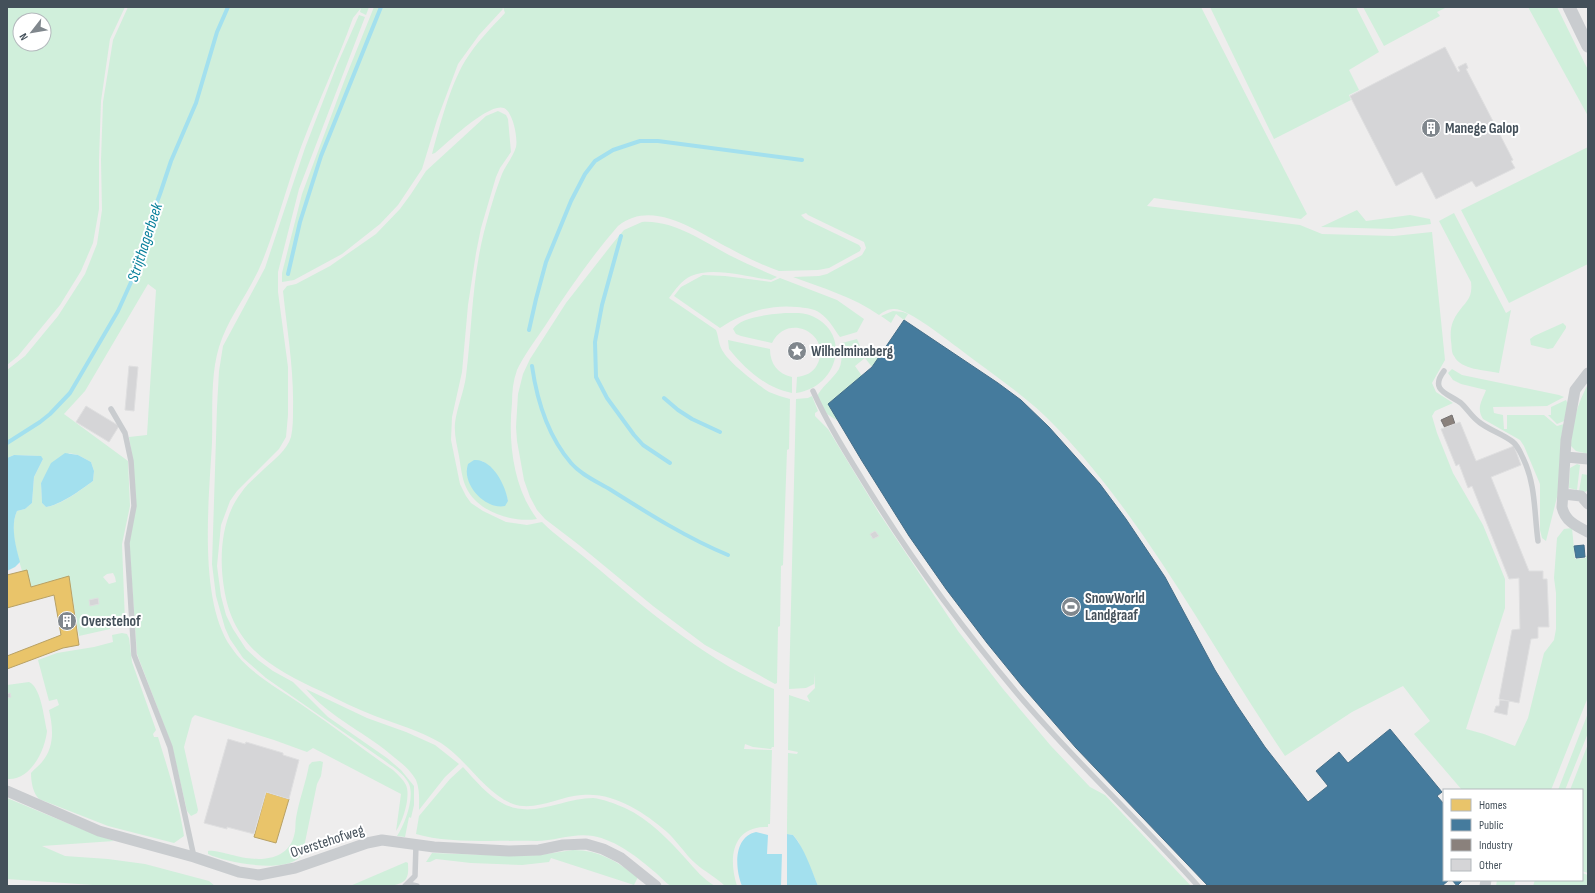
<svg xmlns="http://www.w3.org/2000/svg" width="1595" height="893" font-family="'Sofia Sans Condensed',sans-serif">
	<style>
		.green { fill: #d0efdb; fill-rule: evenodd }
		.water { fill: #a3e0ee }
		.pier { fill: #eeeded }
		.homes { fill: #e9c46a; stroke: #b8a165 }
		.public { fill: #457b9d; stroke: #456e89 }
		.industry { fill: #8a817c; stroke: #757272 }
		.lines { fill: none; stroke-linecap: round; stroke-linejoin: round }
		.stream { stroke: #a3e0ee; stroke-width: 4 }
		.building { fill: #d5d5d7; stroke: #dfdfe0 }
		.service { stroke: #c9cccf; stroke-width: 5.5 }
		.minor { stroke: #c9cccf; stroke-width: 11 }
		.tertiary { stroke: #c9cccf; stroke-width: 13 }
		.labels { text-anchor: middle; stroke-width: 4; stroke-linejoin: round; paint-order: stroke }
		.poi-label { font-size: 15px; font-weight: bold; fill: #44505a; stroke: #fff; text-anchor: start }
		.street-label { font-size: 15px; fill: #44505a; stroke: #fff }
		.water-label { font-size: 16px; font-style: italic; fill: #08809b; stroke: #fff }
	</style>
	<rect width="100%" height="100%" fill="#eeeded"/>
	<path class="green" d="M7 7H125L110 39 101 101 99 160V209L93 243 81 271 60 305 18 356 7 365ZM20 20H44V44H20Z
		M128 7H369L366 15 360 12 361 8 353 18C337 62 317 104 301 147 287 185 277 225 262 262 250 292 228 317 219 347 210 377 213 412 212 443 209 499 198 600 231 647 249 674 279 688 305 707 335 727 363 750 393 770 398 775 403 779 406 785 411 796 403 821 396 831L401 794 313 748 307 752 274 740 195 715 192 718 184 747 198 810 197 813 191 816 187 811 172 746 137 654 129 543 136 507 133 461 129 437 147 435 156 290 148 284 85 391 64 414 128 461 130 506 122 544 125 622 110 626V629L79 636 69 577 31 587 27 570 22 571C17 553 9 529 17 511L25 509 32 503 34 477 43 459 40 456 14 455 7 458V370L25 356 58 316 85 274 97 244 102 210 101 160 103 102 113 40ZM69 453 78 455 91 462 94 471 93 481C81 490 61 505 46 507L42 503 41 483 45 476ZM113 573 115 577 116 582 109 584 103 577 107 574Z
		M374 7H502L503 9 479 35 458 64 437 120 422 169 398 205 380 224 342 254 294 280 282 282V273L302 194 345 79Z
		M503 7H1201L1307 214 1301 219 1154 198 1147 206 1300 225 1322 234 1394 236 1432 232 1445 360 1432 383 1436 392 1453 403 1435 411 1432 416 1437 433 1453 473 1483 525 1505 579V608L1466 729 1484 734 1515 746 1528 718 1544 653 1554 640 1556 629V593L1554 578 1557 538 1564 529 1572 528 1575 559 1586 558V556L1588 555V697L1551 790H1462L1414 734 1430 721 1403 686 1352 712 1285 756C1210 646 1149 524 1056 427 1027 396 990 373 957 347 945 338 906 307 893 309 888 309 883 312 879 315 854 297 822 288 793 277L819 276 827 274 862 255 866 248 864 242 808 215 806 213 801 215 805 219 859 245 861 248 860 251 829 268 818 270 779 271C762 265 745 257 729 248 697 232 653 198 618 226 591 257 567 292 545 326 535 341 524 355 517 370 513 381 512 392 512 403 508 442 513 487 537 519 514 523 481 513 468 491 462 481 461 468 459 456 457 445 454 435 455 423 457 407 464 392 466 376 472 328 472 279 484 232 489 213 495 192 502 174 506 165 513 157 516 147 518 138 513 112 504 108 489 102 447 143 435 153L432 154C440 125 450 86 465 61 476 43 491 28 505 13ZM482 461C495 468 505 487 508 501L496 506C479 499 466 486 467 467Z
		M1210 7H1356L1379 52 1349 70 1359 90 1349 95 1351 100 1274 139Z
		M1363 7H1447L1437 12 1440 16 1384 46Z
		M1528 7H1557L1588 70V116Z
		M359 15 365 17 299 189 278 272V292L288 367V415L286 437 279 449 237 491 230 501 221 525 217 566 221 596 226 615 233 629 246 649 258 660 273 671 293 682 328 717 387 758 401 770 414 786V805L411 818 409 817 405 837 397 836C405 824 416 795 408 782 403 773 393 767 385 761L266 678 243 658 230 639 225 628 216 596 212 564 217 407 219 371 223 346 265 268 305 148 337 65Z
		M498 111 506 115 508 119 511 152 500 168 496 177 481 228 476 253 468 305 462 372 452 417 451 440 460 484 466 496 471 503 483 511 506 522 527 525 542 522C556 536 574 548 589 561 646 609 705 660 774 689V747H772L771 749 753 747 745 744 744 749 772 750 770 824H768V827C732 826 728 858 737 886H725C716 877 705 872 695 863 685 854 677 841 667 832 644 812 614 792 582 795 560 796 535 812 513 804 486 794 466 759 441 743 420 731 397 724 375 716 357 709 340 701 323 692 273 669 233 648 224 588 219 557 221 519 241 493 247 484 256 477 264 469 274 460 287 450 291 437 293 428 293 418 293 409 294 369 287 330 283 291L287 286 296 284 330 266 376 234 400 209 411 194 426 171 486 116Z
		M1588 147V264L1509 303 1461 210Z
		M1357 210 1366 221 1410 215 1430 219 1431 224 1392 229 1321 227Z
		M1454 213 1506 313 1511 310 1499 373C1485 370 1461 370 1454 356 1451 352 1452 346 1451 341 1450 331 1451 323 1457 314 1466 301 1473 299 1471 282L1439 221Z
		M642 222C674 220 702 241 729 255 745 263 761 270 777 277L771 280C749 277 712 266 691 276 682 280 675 290 669 298L716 330C719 337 718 345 724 353 731 364 758 385 769 392 776 395 783 397 790 399L789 449 787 450 783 565 781 566 780 626 778 627 777 683 775 684 705 645 653 606 579 545 545 519 537 510 530 497 524 480 517 441 516 427 518 394 523 374 530 359 566 303 613 243 624 230Z
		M703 275 725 276 771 282 780 278 837 300 864 319 857 332 840 337C834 329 829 319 820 313 813 308 805 308 797 307 769 304 743 313 720 328L674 296 681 287Z
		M893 311 903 312 908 314 904 320 896 314 891 323 881 316Z
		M785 313C793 313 804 312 812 316 853 334 837 388 796 393L797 377C805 376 813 373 817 365 833 335 788 311 772 343L741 336 736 334 733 329C740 317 771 314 785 313Z
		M1563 323 1566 326V328L1553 348 1548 349 1531 345 1530 339 1534 336Z
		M857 339 860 346 875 357 879 353 881 354 872 367 865 358 855 366 862 376 828 404 838 421 827 414 817 397C820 388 833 379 839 369 843 361 841 351 842 343Z
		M728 340 770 349C770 364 778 374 792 377V393C767 389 744 368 729 349Z
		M1452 369 1462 375 1559 395 1564 397 1547 406 1493 407 1494 413 1503 415 1504 429H1507V415H1544L1557 426 1564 424 1561 438 1559 489 1546 541 1542 538 1540 530V484L1524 446 1520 440 1483 419C1476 408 1482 401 1486 390L1461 384 1453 380 1448 373Z
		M1588 384V454L1576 451 1571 446C1571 424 1578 403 1588 384Z
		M812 396 818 411 815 413V416L828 429 879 513 958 631 1003 689 1051 746 1090 787 1105 795 1191 886H818L806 858 798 841 793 835 787 834V824L788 753 797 754 798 752 788 750 789 695 810 702 807 696 815 688 814 673V684L806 688 789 689 796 399 808 398Z
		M1566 400 1568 404 1564 421 1557 424 1548 415H1551V407Z
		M1577 464 1580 465 1577 490 1569 488 1570 468Z
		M1582 474 1588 475V490L1584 493 1579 491Z
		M122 633 127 634 129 638 132 662 156 730 153 734 154 737H158C168 770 179 802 184 836L174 843 108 826 39 799C33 793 31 782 31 773 34 769 39 766 42 762 55 746 53 728 49 710L59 705 57 699 49 701 38 660 57 653 94 647 113 642 112 635Z
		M29 682C41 687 44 718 47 731 45 751 30 781 7 779V685Z
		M306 689 367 718 406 732 435 745 459 764 445 777 419 810C419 800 420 790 416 780 411 771 403 764 395 758 367 733 330 718 306 689Z
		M1588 713V733L1565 790H1558Z
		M1588 744V873L1582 871V790H1570Z
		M320 761 323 762 321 776 317 784 303 852C294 876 227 863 208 854V851C213 849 238 857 246 858 266 861 288 858 294 836 296 830 295 824 296 818 299 800 306 782 309 765L312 762Z
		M463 767C475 780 488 796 504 804 533 819 563 798 593 798 603 799 616 804 625 808 649 819 669 840 686 859 695 869 703 879 715 886 705 886 681 888 672 886 667 885 660 876 656 873 637 857 618 841 593 836 572 833 556 841 536 841 501 840 449 844 416 834L419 816 450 779Z
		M7 798 79 828 114 841 42 846 65 856 108 859 145 864 209 881 215 886H107L7 879Z
		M573 850C600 850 617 862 638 877L634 885 551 858 549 862 522 865 471 863 436 859 430 862H426L432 853 514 856 539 855Z
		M406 862 408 863C408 868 409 874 406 879 398 890 364 886 350 886Z
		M1582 873 1588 875V886H1533L1535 880H1582Z
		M1497 880H1516L1514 886H1496Z"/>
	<path class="water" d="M65 453 78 455 91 462 94 471 93 481C81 490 60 505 46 507L42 503 41 483 51 463Z
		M14 455 41 456 43 459 34 477 32 503 25 509 17 511C10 526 16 548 20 562L15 567 7 571V458Z
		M474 460C492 458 506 486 508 501L505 506C485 510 461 484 468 464Z
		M756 832 768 835 767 854H787V834L793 835C805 849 811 869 818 886H742C735 869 733 837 756 832Z"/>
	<path class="pier" d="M785 851H787V886H781L782 852H785Z"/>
	<path class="homes" d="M27 570 31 587 69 576 79 645 63 648 7 669V656L61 635 54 595 7 608V575Z
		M266 792 289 799 276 843 254 837Z"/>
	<path class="public" d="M904 320 998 383 1021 400 1049 427 1100 484 1126 519 1165 577 1215 670 1236 704 1265 747 1308 802 1328 786 1316 771 1339 752 1348 763 1390 729 1442 792 1437 796 1444 804V880H1449L1442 886H1208L1076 748 1022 686 987 643 946 589 909 536 862 461 828 404 872 367Z
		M1584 545 1585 557 1576 558 1574 546Z
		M1452 880H1463L1457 886Z"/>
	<path class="industry" d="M1452 415 1455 424 1445 428 1441 420Z"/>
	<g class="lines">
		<path class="stream" d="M621 236 602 305 595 342 596 377 607 398 634 435 643 445 670 463
			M288 274 300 222 321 156 381 7
			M529 330 536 299 546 262 571 201 585 174 595 161 613 150 640 141H658L802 160
			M532 366C537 401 547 435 571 463 581 475 598 482 611 490 649 514 687 538 728 555
			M664 398 678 410 692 419 720 432
			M7 443 40 422 50 414 70 393 118 311 132 280 137 257 149 232 151 218 160 194 171 161 196 103 217 32 228 7"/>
	</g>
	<path class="building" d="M1445 47 1458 72 1460 71 1458 67 1466 63 1468 68 1466 69 1513 160 1511 161 1515 168 1476 187 1472 181 1436 199 1422 172 1396 186 1350 96Z
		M129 366 138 367 134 411 125 410Z
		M86 406 119 426 109 442 76 422Z
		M1460 422 1476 461 1514 446 1521 465 1491 477 1529 571H1543V579H1547L1549 627H1538V638L1531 639 1519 703 1499 699 1512 630 1520 629 1519 578 1509 579 1472 486 1468 488 1459 464 1456 466 1441 429Z
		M875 531 879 536 873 539 870 534Z
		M98 598 99 604 90 606 89 600Z
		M10 693 11 697 7 698V694Z
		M1500 700 1509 701 1507 715 1494 712 1496 706H1499Z
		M228 739 245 744 246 742 283 753V755L299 760 289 799 266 792 254 834 227 827V829L204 823Z"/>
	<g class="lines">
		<path class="service" d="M1444 371C1428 392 1451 394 1462 404 1468 410 1472 417 1479 422 1489 430 1503 434 1513 442 1518 446 1520 452 1523 458 1536 485 1534 512 1538 541
			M813 391C829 427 851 461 872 495 915 564 964 630 1016 692 1073 760 1139 820 1198 886
			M111 409 125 433 131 461 134 506 127 543 134 655 170 747 194 857
			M408 884 417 886
			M405 886 415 876 416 845"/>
		<path class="minor" d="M1588 373 1575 390 1566 440 1562 507C1565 521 1576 526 1588 532
			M1566 457 1588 459
			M1563 494 1581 496 1588 504
			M7 791 99 831 194 857 239 872 259 875 295 868 367 843 382 840 434 847 509 851 539 850 563 845 586 844 603 849 621 858 656 886
			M1485 886 1486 880"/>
		<path class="tertiary" d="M1569 7 1588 46"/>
	</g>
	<defs>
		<symbol id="building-disc" viewBox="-11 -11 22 22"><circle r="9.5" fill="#80878d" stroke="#fff"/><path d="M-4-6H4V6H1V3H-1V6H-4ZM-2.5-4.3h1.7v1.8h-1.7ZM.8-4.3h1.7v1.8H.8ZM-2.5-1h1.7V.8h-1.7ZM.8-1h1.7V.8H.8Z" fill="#fff"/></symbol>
		<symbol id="sight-disc" viewBox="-11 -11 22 22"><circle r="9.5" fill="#80878d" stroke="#fff"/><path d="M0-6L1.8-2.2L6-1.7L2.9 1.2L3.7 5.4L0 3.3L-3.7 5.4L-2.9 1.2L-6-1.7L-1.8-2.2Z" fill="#fff"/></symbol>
		<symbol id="stadium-disc" viewBox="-11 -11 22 22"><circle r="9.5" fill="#80878d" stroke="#fff"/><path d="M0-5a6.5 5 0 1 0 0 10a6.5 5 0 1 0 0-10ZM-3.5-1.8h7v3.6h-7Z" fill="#fff"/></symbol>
	</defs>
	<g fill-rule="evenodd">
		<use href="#building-disc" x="1420" y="117" width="22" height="22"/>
		<use href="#sight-disc" x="786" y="340" width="22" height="22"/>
		<use href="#stadium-disc" x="1060" y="596" width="22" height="22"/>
		<use href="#building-disc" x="56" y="610" width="22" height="22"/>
	</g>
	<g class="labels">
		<g class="poi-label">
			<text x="1445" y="133">Manege Galop</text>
			<text x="811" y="356">Wilhelminaberg</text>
			<text x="1085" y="603">SnowWorld<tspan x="1085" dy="17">Landgraaf</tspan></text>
			<text x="81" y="626">Overstehof</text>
		</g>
		<g class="street-label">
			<text transform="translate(327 841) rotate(-18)" y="5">Overstehofweg</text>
		</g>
		<g class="water-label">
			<text transform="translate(144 242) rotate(-72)" y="6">Strijthagerbeek</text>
		</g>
	</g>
	<rect width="1595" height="893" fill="none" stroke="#44505a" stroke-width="16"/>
	<rect x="1443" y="789" width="140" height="92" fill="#ffffff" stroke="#b4b9bd"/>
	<rect x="1451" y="799" width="20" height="12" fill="#e9c46a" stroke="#b4b9bd"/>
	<text x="1479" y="809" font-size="12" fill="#44505a">Homes</text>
	<rect x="1451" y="819" width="20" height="12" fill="#457b9d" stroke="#b4b9bd"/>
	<text x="1479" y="829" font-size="12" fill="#44505a">Public</text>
	<rect x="1451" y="839" width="20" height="12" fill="#8a817c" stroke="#b4b9bd"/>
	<text x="1479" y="849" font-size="12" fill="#44505a">Industry</text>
	<rect x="1451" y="859" width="20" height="12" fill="#d5d5d7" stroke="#b4b9bd"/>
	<text x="1479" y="869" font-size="12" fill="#44505a">Other</text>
	<g transform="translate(32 32) rotate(239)"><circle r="19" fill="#ffffff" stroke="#b4b9bd"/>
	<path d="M0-3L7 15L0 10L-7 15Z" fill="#80878d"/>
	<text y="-6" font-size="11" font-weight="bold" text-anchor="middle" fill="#44505a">N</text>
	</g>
</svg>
